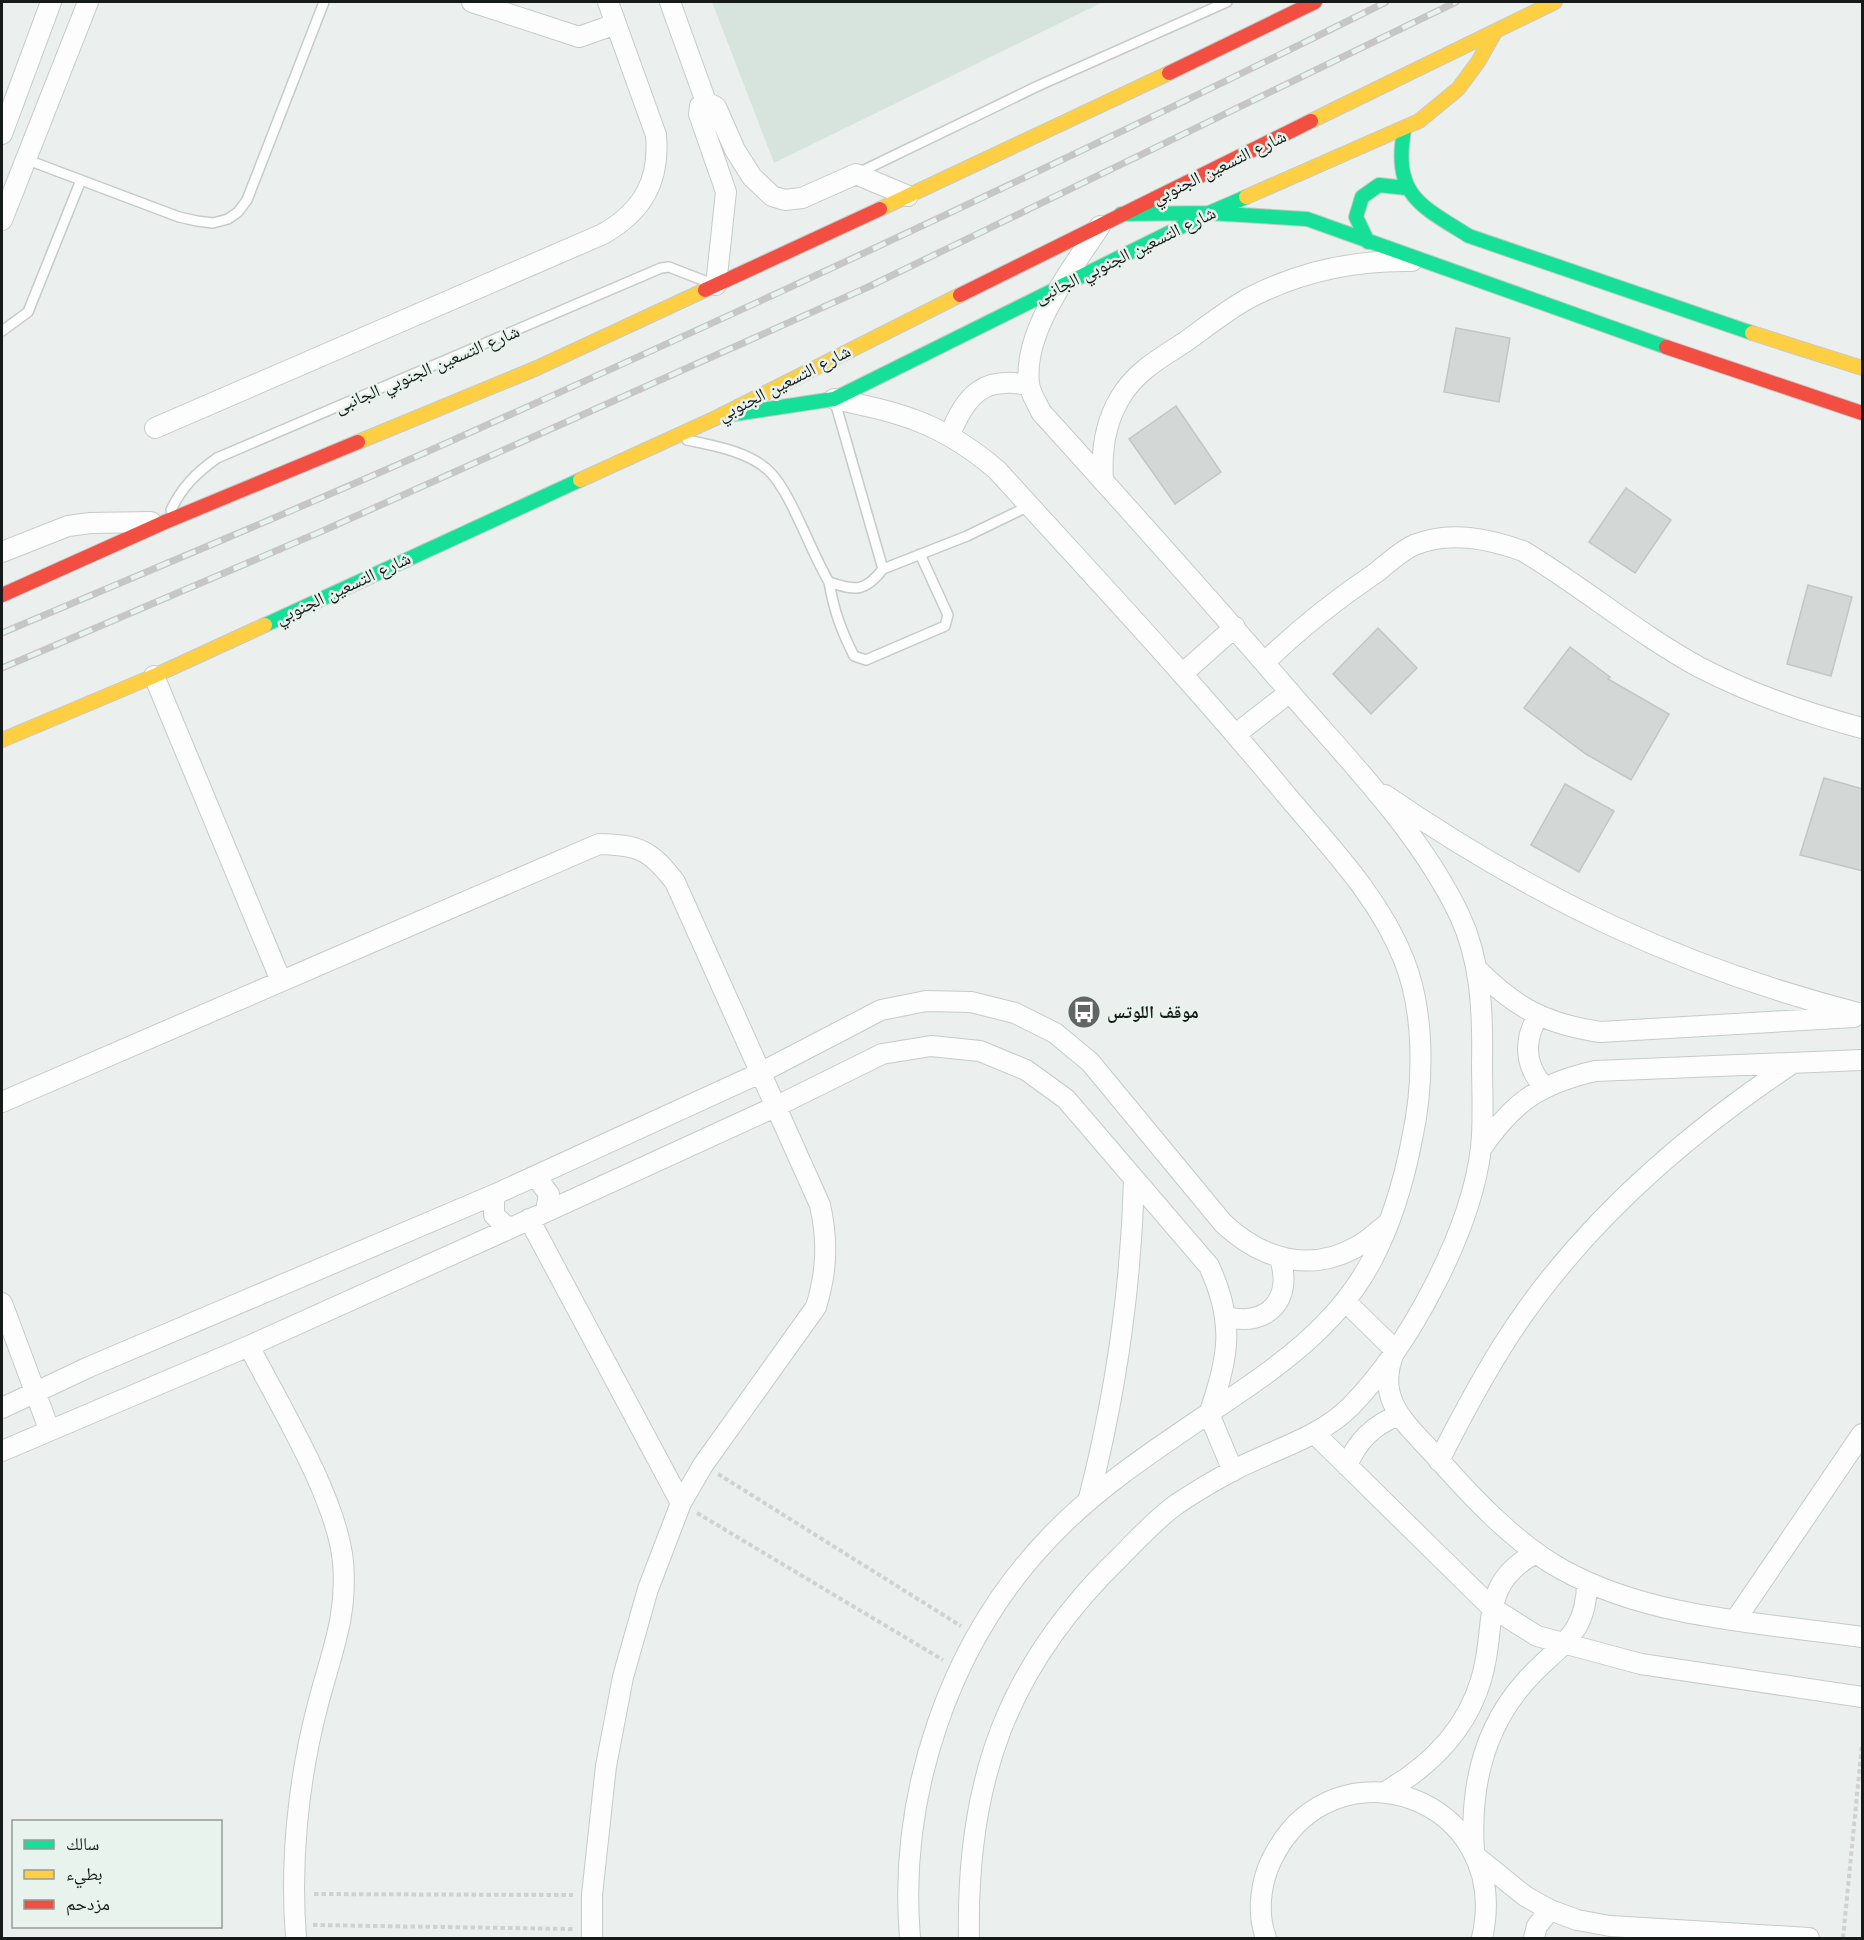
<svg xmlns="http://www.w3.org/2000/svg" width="1864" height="1940" font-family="'Libre Baskerville','Noto Naskh Arabic',serif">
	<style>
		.built { fill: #d7e4de }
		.building { fill: #d3d7d5; stroke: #c2c6c4; stroke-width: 1.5 }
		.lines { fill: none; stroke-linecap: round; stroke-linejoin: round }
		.lane-casing { stroke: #c6cac8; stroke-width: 12 }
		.street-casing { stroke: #c6cac8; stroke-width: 22 }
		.fast-casing { stroke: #c6cac8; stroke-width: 16 }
		.slow-casing { stroke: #c6cac8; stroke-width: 16 }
		.jam-casing { stroke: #c6cac8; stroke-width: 16 }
		.path { stroke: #d0d1d0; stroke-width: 4; stroke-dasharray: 4.5 3; stroke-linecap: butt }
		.lane { stroke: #fcfdfc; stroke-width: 9 }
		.street { stroke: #fcfdfc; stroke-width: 20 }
		.fast { stroke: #16e098; stroke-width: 14 }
		.slow { stroke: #ffcf43; stroke-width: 14 }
		.jam { stroke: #f24e42; stroke-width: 14 }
		.rail-casing { stroke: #c5c6c5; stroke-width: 7 }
		.rail { stroke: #e8f3ee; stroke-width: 4.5; stroke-dasharray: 14; stroke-linecap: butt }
		.labels { text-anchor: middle; stroke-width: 5; stroke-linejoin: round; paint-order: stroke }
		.street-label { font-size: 18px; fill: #161a18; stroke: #e8f3ee }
		.poi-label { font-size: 18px; font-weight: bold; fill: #161a18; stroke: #e8f3ee; text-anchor: start }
	</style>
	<rect width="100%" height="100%" fill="#ebf0ee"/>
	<path class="built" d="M712 2H1103L774 163Z"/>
	<path class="building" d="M1456 328 1510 338 1499 402 1444 392Z
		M1176 406 1221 472 1175 504 1129 439Z
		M1626 488 1671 520 1635 573 1589 542Z
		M1808 585 1852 597 1831 676 1787 664Z
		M1378 628 1417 668 1371 714 1333 674Z
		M1570 647 1610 677 1608 679 1669 714 1631 780 1586 754 1524 708Z
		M1824 778 1863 789V871L1800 855Z
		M1565 784 1614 811 1579 872 1531 845Z"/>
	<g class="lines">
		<defs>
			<path id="lane" d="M25 159 179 217 197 221 213 223 228 219 238 212 247 200 324 2
				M856 174 1040 85 1227 2
				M2 331 28 312 81 180
				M687 440C714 446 748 451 769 471 791 492 811 553 829 582 856 591 865 592 883 569L835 402
				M171 510C182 487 196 473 217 458L661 268 669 267 705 281
				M883 569 967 536 1029 506
				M829 582C834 611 841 630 854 656L866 660 945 626 948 615 920 554"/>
			<path id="street" d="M472 2 579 37 616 24
				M670 2 706 102
				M2 134 51 2
				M2 220 88 2
				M716 285 726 192 699 114 700 106 706 102 716 107 735 150 752 177 772 196 785 200 802 198 856 174 908 196
				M834 399C902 413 942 423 997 470 1095 578 1195 684 1288 797 1331 848 1379 897 1404 960 1425 1013 1424 1084 1412 1139 1404 1181 1392 1222 1372 1260 1337 1327 1276 1368 1215 1409 1158 1448 1098 1486 1050 1537 949 1642 898 1795 910 1938
				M155 428 603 234C643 211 660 181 656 135L608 2
				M950 434C967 394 983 376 1029 385
				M1103 481C1101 452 1105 423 1120 398 1135 372 1160 358 1185 342 1206 327 1227 310 1249 298 1299 272 1356 260 1412 261
				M2 552 68 526 90 523 151 522
				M1265 662C1300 628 1337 599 1377 572 1388 563 1401 551 1414 545 1450 530 1489 539 1523 551 1583 587 1637 633 1699 667 1751 694 1806 713 1862 728
				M1182 674 1235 627
				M154 676 281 981
				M1236 734 1290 692
				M1385 795C1537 899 1684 969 1862 1014
				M1478 970C1517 1009 1547 1024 1600 1032L1854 1017
				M1538 1016C1523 1041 1525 1066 1544 1087
				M2 1102 599 844C640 845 650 850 675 882L820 1205C828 1241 827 1271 816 1307L703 1465 681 1503 648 1589 623 1677 606 1766 592 1895V1938
				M1481 1149C1513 1102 1539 1084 1595 1071L1862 1060
				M531 1178 539 1181 549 1194 546 1211
				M498 1193 494 1199V1215L505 1226 513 1227
				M529 1219 681 1503
				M1345 1301 1395 1350C1375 1397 1402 1420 1432 1452 1468 1493 1515 1544 1563 1570 1652 1619 1764 1623 1862 1637
				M2 1303 49 1429
				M1227 1317C1268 1327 1293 1299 1280 1259
				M249 1346C279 1405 337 1498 343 1562 348 1618 330 1656 317 1708 298 1782 290 1863 296 1938
				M2 1408 89 1367 498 1193 760 1073 881 1010 926 1001 971 1002 1015 1013 1055 1033 1090 1062 1223 1223C1261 1259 1310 1274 1358 1246 1369 1240 1378 1231 1388 1223
				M1314 1433 1491 1607 1537 1636 1641 1664 1862 1697
				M2 1451 249 1346 513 1227 777 1106 882 1054 931 1046 980 1051 1026 1070 1066 1099 1209 1266C1235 1322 1229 1358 1209 1414L1233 1471
				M1439 1461C1459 1421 1480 1382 1503 1345 1576 1229 1680 1138 1793 1063
				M1347 1466C1357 1441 1373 1425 1399 1415
				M1089 1498C1116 1393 1131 1289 1134 1180
				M1736 1619 1862 1434
				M1385 1792C1430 1766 1466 1731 1481 1680 1498 1626 1477 1584 1536 1553
				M1474 1851C1470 1789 1482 1731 1524 1683 1556 1646 1587 1638 1587 1582
				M1478 1858 1525 1896 1550 1910 1577 1920 1610 1926 1809 1938
				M969 1938C966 1781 1007 1666 1121 1556 1139 1538 1157 1518 1177 1504 1195 1492 1215 1480 1234 1470 1272 1450 1319 1438 1350 1407 1409 1347 1471 1232 1481 1148 1484 1120 1482 1090 1482 1063 1483 1012 1481 960 1459 914 1419 832 1352 764 1293 696 1211 600 1126 506 1041 412 1037 403 1030 393 1029 383 1023 330 1072 269 1100 226
				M1266 1938C1257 1914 1260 1883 1272 1859 1334 1734 1514 1798 1482 1938
				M1534 1938 1537 1926 1550 1910"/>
			<path id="fast" d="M1404 130C1393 195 1419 205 1469 236L1752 333
				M1121 214 1209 213 1307 219 1666 347
				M1368 242 1356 217 1362 197 1379 185 1406 188
				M728 415 834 399 1209 213 1246 197
				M265 625 580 480"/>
			<path id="slow" d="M1311 121 1555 2
				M1246 197 1419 121 1458 89 1478 62 1495 32
				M880 209 1169 73
				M1752 333 1862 368
				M358 442 537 368 705 290
				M580 480 718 417 960 295
				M2 740 154 676 265 625"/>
			<path id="jam" d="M1169 73 1315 2
				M705 290 880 209
				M960 295 1311 121
				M1666 347 1862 413
				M2 595 165 522 358 442"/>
		</defs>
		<use href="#lane" class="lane-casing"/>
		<use href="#street" class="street-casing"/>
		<use href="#fast" class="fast-casing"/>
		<use href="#slow" class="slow-casing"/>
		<use href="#jam" class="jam-casing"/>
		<path class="path" d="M718 1474 961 1626
			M697 1513 943 1660
			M314 1894 573 1895
			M313 1925 573 1929
			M1843 1938 1862 1744"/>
		<use href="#lane" class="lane"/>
		<use href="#street" class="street"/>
		<use href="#fast" class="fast"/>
		<use href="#slow" class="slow"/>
		<use href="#jam" class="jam"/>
		<defs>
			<path id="rail" d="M2 633C145 572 289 513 431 450 752 307 1071 159 1386 2
				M2 668 327 529 866 288 1456 2"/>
		</defs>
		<use href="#rail" class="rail-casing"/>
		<use href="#rail" class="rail"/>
	</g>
	<defs>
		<symbol id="bus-disc" viewBox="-11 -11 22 22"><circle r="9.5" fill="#616563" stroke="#e8f3ee"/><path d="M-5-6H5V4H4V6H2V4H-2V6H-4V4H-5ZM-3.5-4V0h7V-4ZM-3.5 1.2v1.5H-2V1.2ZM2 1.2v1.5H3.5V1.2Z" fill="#fff"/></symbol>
	</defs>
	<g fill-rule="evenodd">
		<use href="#bus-disc" x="1065" y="993" width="38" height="38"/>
	</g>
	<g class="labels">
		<g class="street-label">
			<text transform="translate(1219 167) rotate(-26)" y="6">شارع التسعين الجنوبي</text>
			<text transform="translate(1125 255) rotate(-26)" y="6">شارع التسعين الجنوبي الجانبى</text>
			<text transform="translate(427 369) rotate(-23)" y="6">شارع التسعين الجنوبي الجانبى</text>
			<text transform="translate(784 383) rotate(-27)" y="6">شارع التسعين الجنوبي</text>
			<text transform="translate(343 588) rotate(-25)" y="6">شارع التسعين الجنوبي</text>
		</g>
		<g class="poi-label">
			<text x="1107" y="1018">موقف اللوتس</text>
		</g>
	</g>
	<rect width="1864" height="1940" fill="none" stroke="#161a18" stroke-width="6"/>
	<rect x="12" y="1820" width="210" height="108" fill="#e8f3ee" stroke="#949c98" stroke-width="1.5"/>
	<rect x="24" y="1840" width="30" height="9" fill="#16e098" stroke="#949c98" stroke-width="1.5"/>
	<text x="66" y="1850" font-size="18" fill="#161a18">سالك</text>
	<rect x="24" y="1870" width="30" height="9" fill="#ffcf43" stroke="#949c98" stroke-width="1.5"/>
	<text x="66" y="1880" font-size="18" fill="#161a18">بطيء</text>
	<rect x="24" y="1900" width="30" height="9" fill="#f24e42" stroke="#949c98" stroke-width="1.5"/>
	<text x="66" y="1910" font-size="18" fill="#161a18">مزدحم</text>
</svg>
